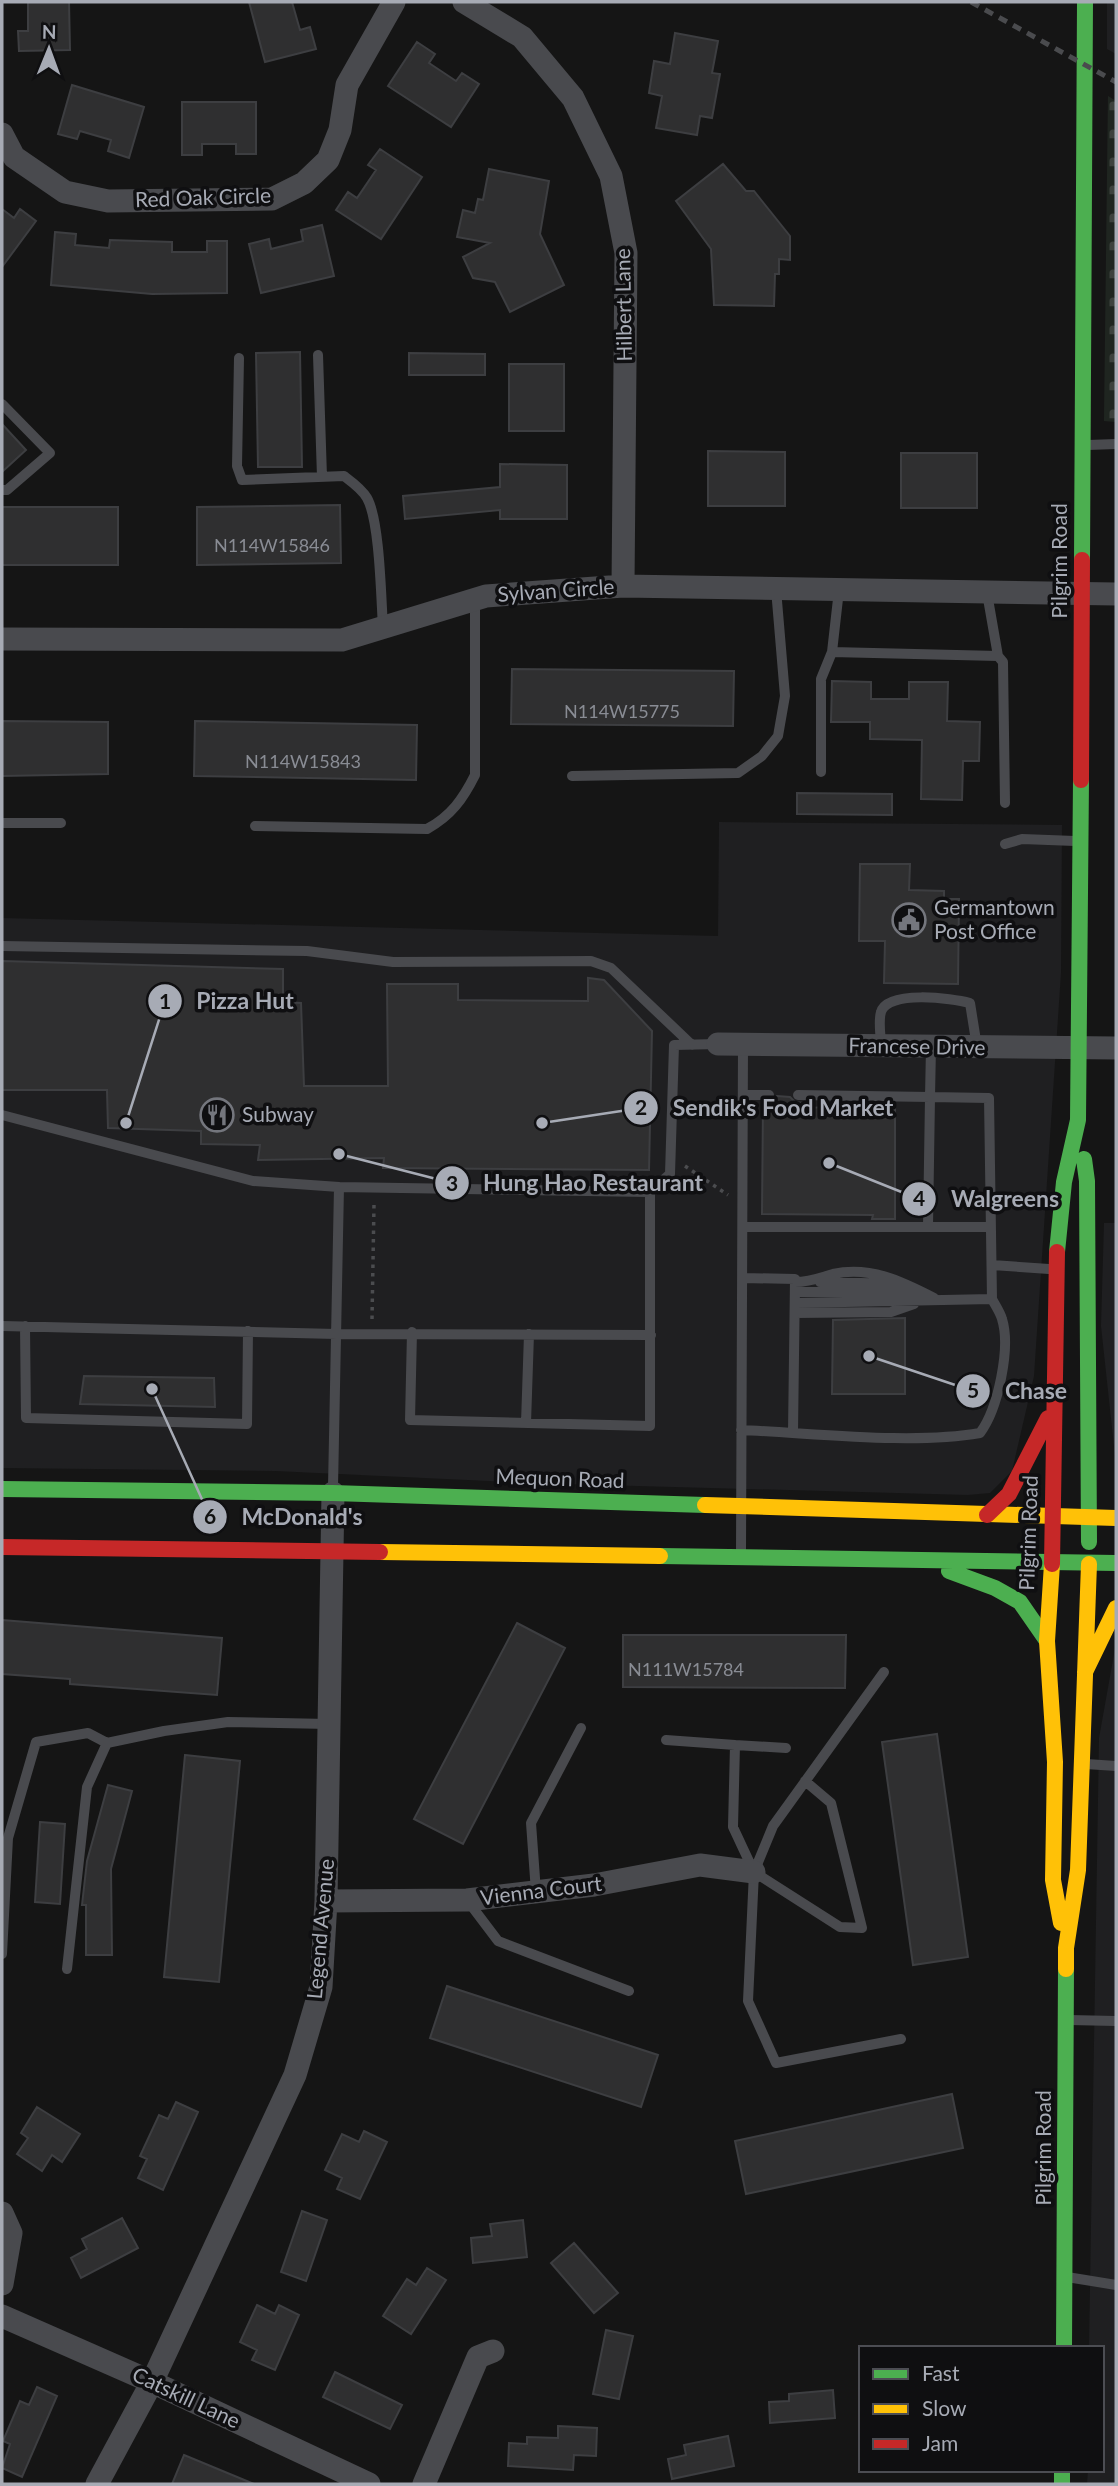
<svg xmlns="http://www.w3.org/2000/svg" width="1118" height="2486" font-family="Lato,sans-serif">
	<style>
		.built { fill: #1f1f21 }
		.cemetery { fill: url(#cemetery-stones) }
		.building { fill: #2f2f30; stroke: #3d3e41; stroke-width: 2 }
		.lines { fill: none; stroke-linecap: round; stroke-linejoin: round }
		.path { stroke: #4b4c4f; stroke-width: 3.5; stroke-dasharray: 3.5 5; stroke-linecap: butt }
		.lane { stroke: #494a4e; stroke-width: 10 }
		.street { stroke: #494a4e; stroke-width: 23 }
		.fast { stroke: #4caf50; stroke-width: 16 }
		.slow { stroke: #ffc107; stroke-width: 16 }
		.jam { stroke: #c62828; stroke-width: 16 }
		.rail { stroke: #4a4b4e; stroke-width: 5; stroke-dasharray: 9 7; stroke-linecap: butt }
		.labels { text-anchor: middle; stroke-width: 7; stroke-linejoin: round; paint-order: stroke }
		.number-label { font-size: 18px; fill: #898c94 }
		.street-label { font-size: 21px; fill: #a7abb5; stroke: #0f0f11 }
		.poi-label { font-size: 21px; fill: #a7abb5; stroke: #0f0f11; text-anchor: start }
		.leader { fill: none; stroke: #a7abb5; stroke-width: 2.5 }
		.callout-dot { fill: #a7abb5; stroke: #0f0f11; stroke-width: 2.5 }
		.mark-label { font-size: 21px; text-anchor: middle; font-weight: bold; fill: #111 }
		.callout-label { font-size: 23px; text-anchor: middle; font-weight: bold; fill: #a7abb5; stroke: #0f0f11; stroke-width: 7; stroke-linejoin: round; paint-order: stroke }
	</style>
	<defs>
		<pattern id="cemetery-stones" width="16" height="16" patternUnits="userSpaceOnUse" patternTransform="scale(1.75)"><rect width="16" height="16" fill="#1f2520"/><path d="M2 7V4a2 2 0 0 1 4 0v3zM10 15v-3a2 2 0 0 1 4 0v3z" fill="#3d423e"/></pattern>
	</defs>
	<rect width="100%" height="100%" fill="#151515"/>
	<path class="built" d="M1107 2H1116V54L1107 49Z
		M719 822 1062 825 1061 973 1034 1376 1012 1471 990 1493 968 1495 529 1483 275 1471 2 1468V918L718 936Z
		M1104 1223H1116V1465L1101 1326Z
		M1116 1643V2484H1087L1088 2470H1102V2348H1089L1099 1738Z"/>
	<path class="cemetery" d="M1108 96 1116 101V422L1104 421Z"/>
	<path class="building" d="M28 2H69L70 50 19 51 18 31H28Z
		M249 2H292L300 30 310 27 316 49 265 62Z
		M675 33 718 41 712 73 720 74 712 118 700 116 697 135 656 128 662 96 649 93 654 61 670 64Z
		M417 42 435 54 429 63 456 81 462 73 479 84 451 127 388 86Z
		M72 85 144 107 129 158 108 151 111 140 80 131 77 139 58 134Z
		M182 102H256V154H236V144H202V155H182Z
		M380 149 422 177 381 239 336 210 348 192 357 198 376 170 368 165Z
		M723 164 746 191H754L790 236V260L779 259V274H775L774 306 714 305 711 249 676 201Z
		M489 169 549 181 540 234 564 285 510 312 495 282 473 278 463 257 490 243 457 237 463 210 475 213 478 199 483 200Z
		M2 209 14 218 20 209 36 221 2 267Z
		M322 225 334 276 261 293 249 244 269 239 271 249 303 241 301 230Z
		M55 232 76 234 75 245 109 248 110 240 172 242V252H207V241H227V293L152 294 51 285Z
		M300 352 302 467H258L256 353Z
		M409 353 485 354V375H409Z
		M509 364H564V431H509Z
		M2 424 26 450 2 472Z
		M708 451 785 452V506H708Z
		M901 453H977V508H901Z
		M500 464 567 465V519H500V510L405 519 403 496 500 487Z
		M340 505 341 563 197 565V507Z
		M2 507H118V565H2Z
		M512 669 734 671 733 726 511 724Z
		M832 681 871 682V699H909V682H948L947 721 980 722 979 761H963L962 800 921 799 922 740 870 739V722H831Z
		M2 721 108 722V774L2 776Z
		M195 721 417 725 416 780 194 776Z
		M797 793 892 794V815L797 814Z
		M860 864H910L909 890 944 891V899H959L958 984 884 983 885 941H859Z
		M2 961 283 969V1002L301 1003 304 1086H388L387 984H458V1000L588 1001V978L604 980 652 1031 649 1170 383 1168 384 1158 258 1160 260 1145 201 1144V1131L108 1128 107 1090H2Z
		M777 1096 790 1097 795 1102 803 1103V1108L895 1105V1219H872L873 1215 762 1214 763 1103 772 1102Z
		M905 1318V1394H832L833 1320Z
		M84 1376 214 1378 215 1407 80 1404Z
		M2 1620 222 1638 217 1695 70 1684V1679L2 1674Z
		M517 1623 565 1648 463 1844 414 1819Z
		M623 1635H846L845 1688 623 1687Z
		M937 1734 968 1957 913 1965 882 1742Z
		M185 1755 240 1761 219 1982 164 1977Z
		M108 1785 132 1791 111 1869 112 1955H86V1905H82L87 1861Z
		M40 1822 65 1824 60 1904 35 1902Z
		M447 1986 658 2055 641 2107 430 2038Z
		M952 2094 963 2148 746 2194 735 2141Z
		M176 2102 198 2112 163 2190 138 2178 147 2159 140 2156 159 2115 168 2119Z
		M37 2107 80 2134 62 2162 52 2155 42 2171 17 2154 28 2138 21 2133Z
		M364 2131 387 2142 360 2199 337 2189 342 2178 325 2170 342 2134 359 2142Z
		M302 2211 327 2220 306 2281 281 2272Z
		M122 2218 138 2248 81 2278 71 2258 87 2249 82 2239Z
		M523 2220 527 2257 473 2263 471 2238 492 2236 490 2224Z
		M574 2243 618 2293 594 2313 551 2263Z
		M427 2268 446 2280 411 2334 383 2316 407 2279 416 2285Z
		M257 2305 275 2314 279 2305 299 2315 275 2370 252 2360 257 2350 240 2342Z
		M606 2330 633 2336 619 2399 593 2394Z
		M335 2372 402 2405 390 2429 323 2397Z
		M37 2387 57 2396 22 2477 2 2468 10 2444 3 2441 20 2401 29 2405Z
		M833 2390 835 2418 770 2423 769 2402 789 2401V2394Z
		M558 2426 597 2428 596 2456 574 2455 573 2470 508 2466 509 2443 527 2444V2437L558 2438Z
		M728 2436 734 2466 672 2479 668 2459 686 2455 684 2445Z
		M184 2455 254 2484H172Z"/>
	<g class="lines">
		<path class="path" d="M685 1166 728 1195
			M372 1319 374 1204"/>
		<path class="lane" d="M318 355 322 477
			M239 358 237 466 242 480 344 476C352 482 362 489 367 498 380 521 381 599 383 627
			M2 404 50 453 7 490H2
			M1088 445 1116 444
			M987 593 998 656 1003 662 1005 803
			M832 652 998 656
			M821 772V679L832 652 839 590
			M572 776 738 773 762 756 778 736 785 696 776 589
			M2 823H61
			M255 826 427 829C451 816 463 799 475 775V599
			M1005 844 1022 839 1075 841
			M2 946 307 951 393 962 591 961 611 968 692 1045
			M881 1046C881 1036 878 1022 881 1012 887 990 952 998 970 1003L977 1047
			M744 1095H769
			M798 1095 930 1097 931 1047
			M2 1115 253 1181 339 1187
			M650 1192 670 1174 674 1045 718 1044
			M745 1227H991
			M992 1265 1049 1269
			M743 1278 795 1279 793 1432
			M795 1282C810 1282 819 1278 833 1274 870 1266 901 1281 934 1298
			M820 1282 901 1284
			M795 1292H920
			M795 1303 992 1299
			M795 1313 891 1312 914 1304
			M2 1326 336 1334 651 1335
			M25 1326 26 1418 247 1424 248 1331
			M526 1423 529 1334
			M741 1430C814 1433 911 1445 980 1433 998 1409 1011 1348 1002 1319 1000 1312 995 1305 992 1299L989 1098 930 1097 928 1226
			M333 1487 339 1187 650 1192V1426L410 1420 412 1332
			M741 1551 743 1045
			M884 1672 773 1826 754 1872 748 2001 776 2063 901 2039
			M666 1740 735 1745 733 1827 754 1872 840 1927 862 1928 831 1803 805 1781
			M735 1745 786 1748
			M1086 1764 1116 1766
			M536 1892 531 1823 581 1728
			M467 1900 498 1941 629 1991
			M2 1954 8 1838 36 1742 88 1733 107 1743
			M67 1969 87 1787 107 1743 164 1731 228 1722 329 1724
			M1069 2020 1116 2021
			M1067 2277 1116 2285"/>
		<path class="street" d="M464 2 522 37 573 98 611 176 626 253 623 586
			M2 134 14 157 65 192 108 201 272 199 304 183 328 160 340 130 347 85 394 2
			M2 639 342 640 486 596 623 586 1116 594
			M718 1044 1116 1048
			M326 1901 467 1900 594 1885 700 1865 754 1872
			M2 2213 11 2233 2 2284
			M2 2316 152 2382 369 2484
			M97 2484 152 2382 295 2075 321 1987 326 1901 333 1493
			M424 2484 478 2357 493 2351"/>
		<path class="fast" d="M1082 560 1085 2
			M1084 1159 1087 1181 1089 1542
			M1057 1252 1064 1182 1078 1120 1081 780
			M2 1489 333 1493 705 1505
			M660 1556 1116 1563
			M949 1571 995 1588 1020 1602 1047 1641
			M1064 2348 1066 1969
			M1062 2470V2484"/>
		<path class="slow" d="M705 1505 1116 1518
			M380 1552 660 1556
			M1052 1564 1047 1641 1055 1762 1053 1880 1061 1923
			M1085 1672 1116 1608
			M1066 1969V1948L1078 1870 1089 1564"/>
		<path class="jam" d="M1081 780 1082 560
			M987 1515 1009 1494 1048 1418
			M2 1547 380 1552
			M1052 1564 1057 1252"/>
		<path class="rail" d="M971 2 1116 82"/>
	</g>
	<defs>
		<symbol id="civic-ring" viewBox="-11 -11 22 22"><circle r="9.5" fill="#0f0f11" stroke="#74767d" stroke-width="1.5"/><path d="M-.6-6.5H3V-4.5H.6V-3L4-1V1h2V6H-6V1h2V-1L-.6-3ZM-1.2 2.5V6h2.4V2.5Z" fill="#74767d"/></symbol>
		<symbol id="restaurant-ring" viewBox="-11 -11 22 22"><circle r="9.5" fill="#0f0f11" stroke="#74767d" stroke-width="1.5"/><path d="M-5-6h1v4h1v-4h1v4h1v-4h1v5L-1.5 .5V6h-2V.5L-5-1ZM5-6V6H3V1.5H1.5Q1.5-4 5-6Z" fill="#74767d"/></symbol>
	</defs>
	<g fill-rule="evenodd">
		<use href="#civic-ring" x="890" y="901" width="38" height="38"/>
		<use href="#restaurant-ring" x="198" y="1096" width="38" height="38"/>
	</g>
	<g class="labels">
		<g class="number-label">
			<text x="272" y="552">N114W15846</text>
			<text x="622" y="718">N114W15775</text>
			<text x="303" y="768">N114W15843</text>
			<text x="686" y="1676">N111W15784</text>
		</g>
		<g class="street-label">
			<text transform="translate(203 198) rotate(-2)" y="7">Red Oak Circle</text>
			<text transform="translate(624 305) rotate(-91)" y="7">Hilbert Lane</text>
			<text transform="translate(1060 561) rotate(-90)" y="7">Pilgrim Road</text>
			<text transform="translate(556 591) rotate(-4)" y="7">Sylvan Circle</text>
			<text transform="translate(917 1047) rotate(1)" y="7">Francese Drive</text>
			<text transform="translate(560 1479) rotate(2)" y="7">Mequon Road</text>
			<text transform="translate(1029 1533) rotate(-88)" y="7">Pilgrim Road</text>
			<text transform="translate(541 1891) rotate(-7)" y="7">Vienna Court</text>
			<text transform="translate(321 1929) rotate(-85)" y="7">Legend Avenue</text>
			<text transform="translate(1044 2148) rotate(-90)" y="7">Pilgrim Road</text>
			<text transform="translate(186 2398) rotate(25)" y="7">Catskill Lane</text>
		</g>
		<g class="poi-label">
			<text x="934" y="915">Germantown<tspan x="934" dy="24">Post Office</tspan></text>
			<text x="242" y="1122">Subway</text>
		</g>
	</g>
	<path class="leader" d="M126 1123L165 1001M542 1123L641 1108M339 1154L452 1183M829 1163L919 1199M869 1356L973 1391M152 1389L210 1517"/>
	<g class="callout-dot">
		<circle cx="126" cy="1123" r="7"/>
		<circle cx="542" cy="1123" r="7"/>
		<circle cx="339" cy="1154" r="7"/>
		<circle cx="829" cy="1163" r="7"/>
		<circle cx="869" cy="1356" r="7"/>
		<circle cx="152" cy="1389" r="7"/>
		<circle cx="165" cy="1001" r="18"/>
		<circle cx="641" cy="1108" r="18"/>
		<circle cx="452" cy="1183" r="18"/>
		<circle cx="919" cy="1199" r="18"/>
		<circle cx="973" cy="1391" r="18"/>
		<circle cx="210" cy="1517" r="18"/>
	</g>
	<g class="mark-label">
		<text x="165" y="1009">1</text>
		<text x="641" y="1115">2</text>
		<text x="452" y="1191">3</text>
		<text x="919" y="1206">4</text>
		<text x="973" y="1398">5</text>
		<text x="210" y="1524">6</text>
	</g>
	<g class="callout-label">
		<text x="245" y="1009">Pizza Hut</text>
		<text x="783" y="1116">Sendik's Food Market</text>
		<text x="593" y="1191">Hung Hao Restaurant</text>
		<text x="1005" y="1207">Walgreens</text>
		<text x="1036" y="1399">Chase</text>
		<text x="302" y="1525">McDonald's</text>
	</g>
	<rect width="1118" height="2486" fill="none" stroke="#a7abb5" stroke-width="7"/>
	<rect x="859" y="2346" width="245" height="126" fill="#0f0f11" stroke="#4c4d53" stroke-width="2"/>
	<rect x="873" y="2369" width="35" height="10" fill="#4caf50" stroke="#4c4d53" stroke-width="2"/>
	<text x="922" y="2381" font-size="21" fill="#a7abb5">Fast</text>
	<rect x="873" y="2404" width="35" height="10" fill="#ffc107" stroke="#4c4d53" stroke-width="2"/>
	<text x="922" y="2416" font-size="21" fill="#a7abb5">Slow</text>
	<rect x="873" y="2439" width="35" height="10" fill="#c62828" stroke="#4c4d53" stroke-width="2"/>
	<text x="922" y="2451" font-size="21" fill="#a7abb5">Jam</text>
	<g transform="translate(49 49) rotate(1)" stroke="#0f0f11" stroke-width="5" paint-order="stroke">
	<path d="M0-5L12 26L0 18L-12 26Z" fill="#a7abb5"/>
	<text y="-10" font-size="19" font-weight="bold" text-anchor="middle" fill="#a7abb5">N</text>
	</g>
</svg>
